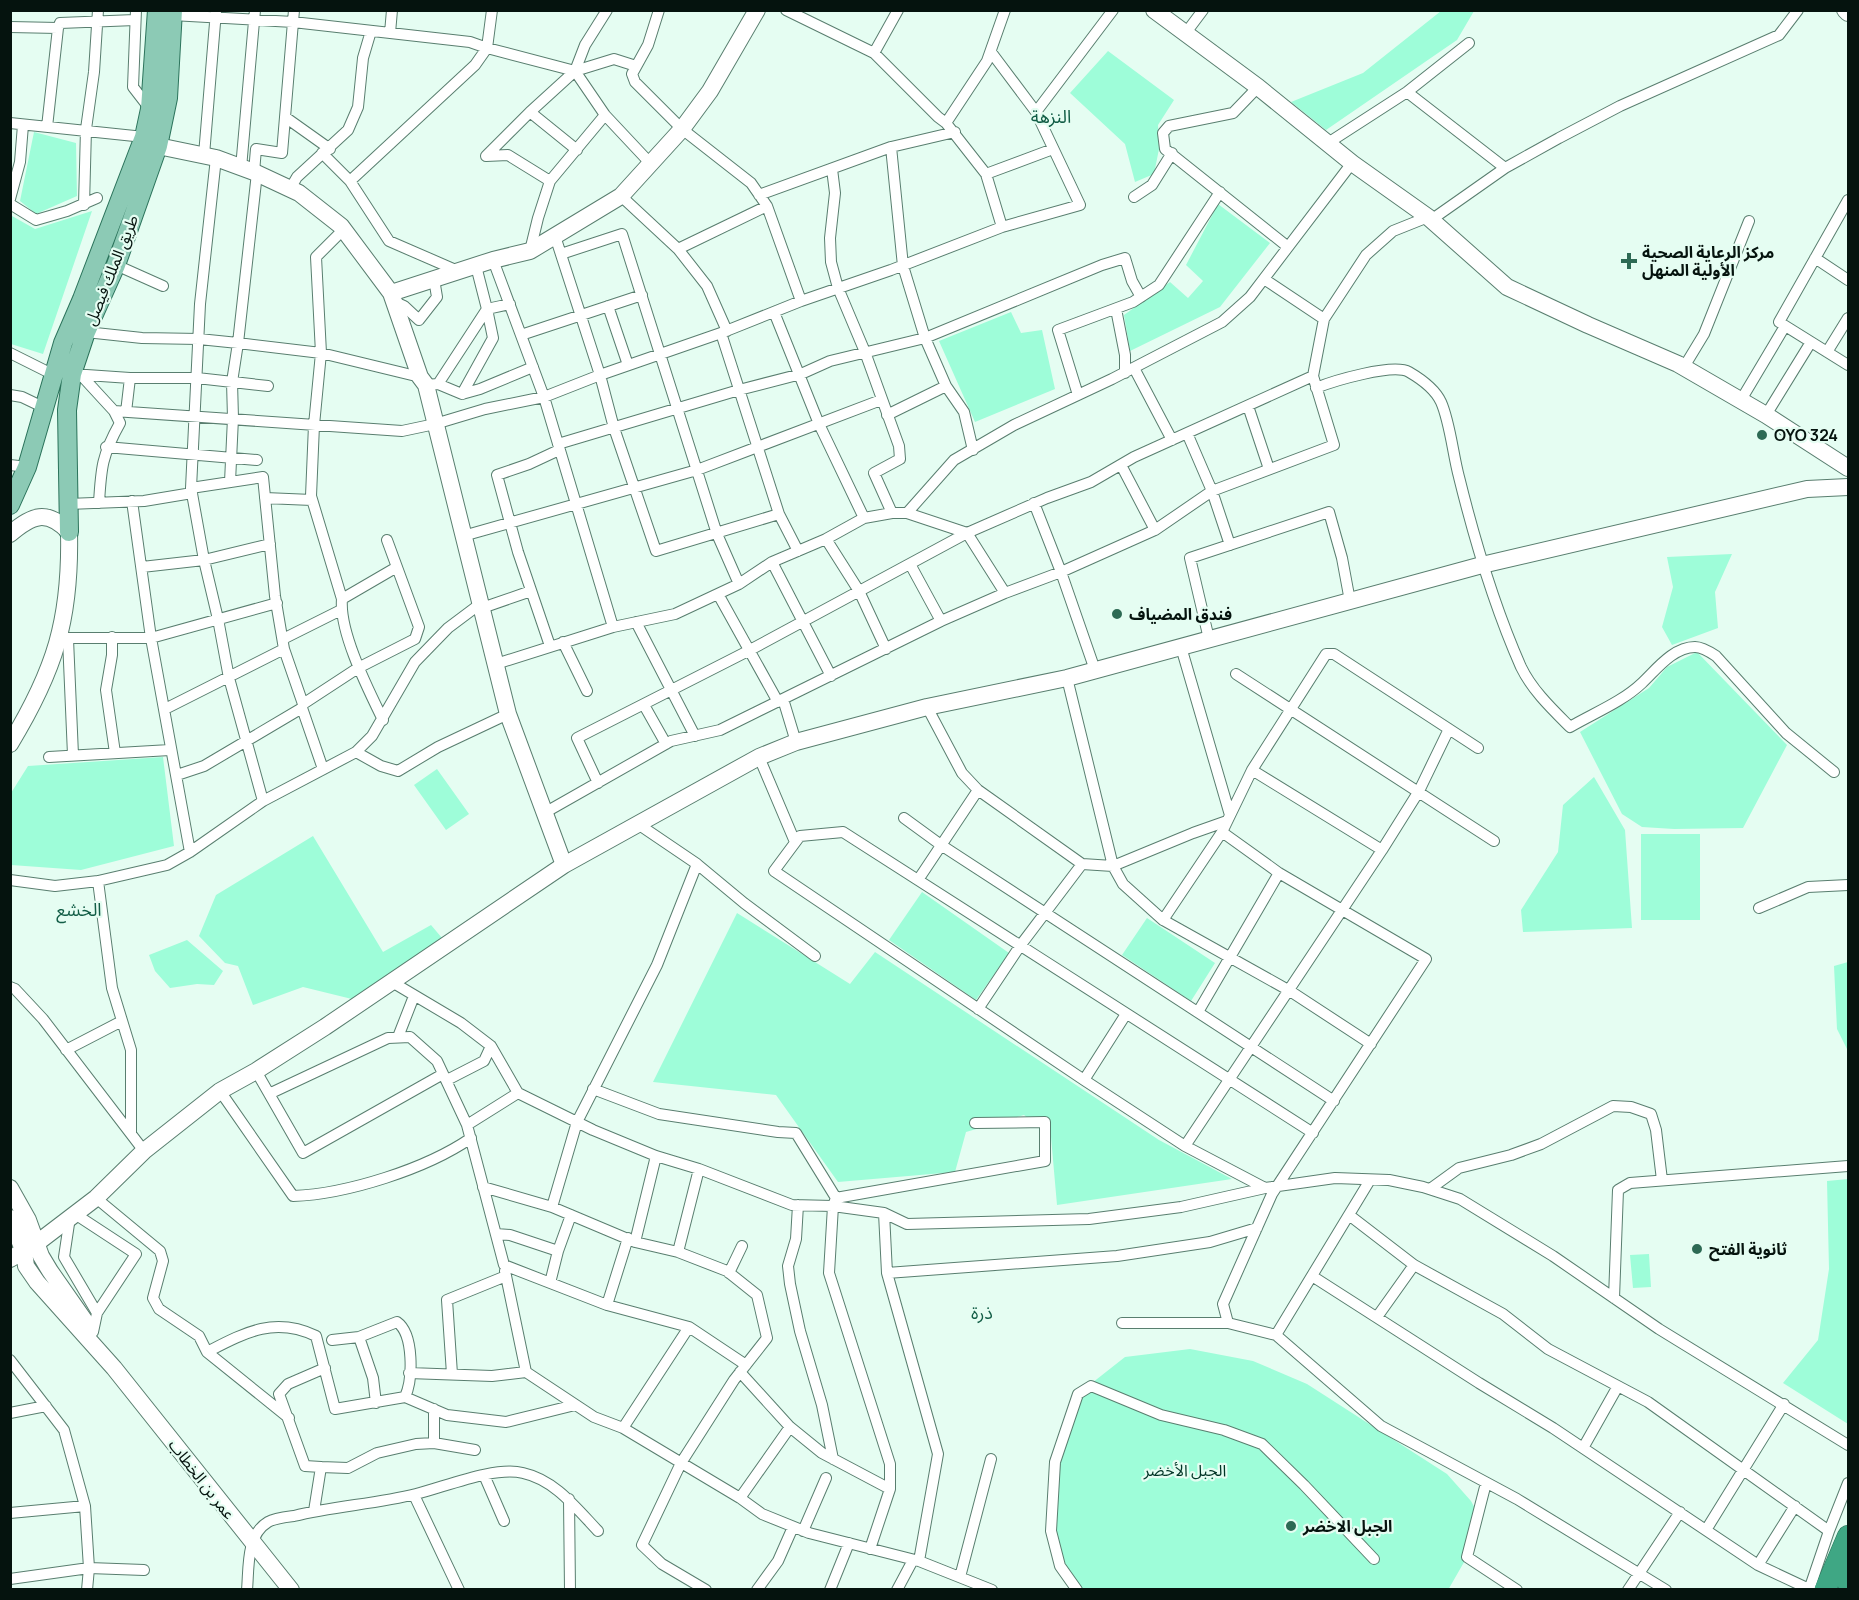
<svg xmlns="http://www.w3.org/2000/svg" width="1859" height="1600" font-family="Manrope,'Noto Sans Arabic',sans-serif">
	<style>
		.green { fill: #9efdd9 }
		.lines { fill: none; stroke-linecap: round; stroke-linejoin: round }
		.street-casing { stroke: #597e6f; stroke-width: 12 }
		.secondary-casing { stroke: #597e6f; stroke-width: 18 }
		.primary-casing { stroke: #2b735b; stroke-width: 20 }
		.highway-casing { stroke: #2b735b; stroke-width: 22 }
		.street { stroke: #fff; stroke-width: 10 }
		.secondary { stroke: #fff; stroke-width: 16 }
		.primary { stroke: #8ccab5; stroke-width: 18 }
		.highway { stroke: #3fa784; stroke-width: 21 }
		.poi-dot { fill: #2d6a54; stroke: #e5fdf2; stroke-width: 2 }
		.labels { text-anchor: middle; stroke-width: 4.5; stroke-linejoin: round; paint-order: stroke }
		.poi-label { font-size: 16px; font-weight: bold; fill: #05130e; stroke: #e5fdf2; text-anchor: start }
		.street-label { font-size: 16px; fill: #05130e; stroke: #e5fdf2 }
		.park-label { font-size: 16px; fill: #003526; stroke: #e5fdf2 }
		.neighbourhood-label { font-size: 18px; fill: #125d46; stroke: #e5fdf2 }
	</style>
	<rect width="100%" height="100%" fill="#e5fdf2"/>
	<path class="green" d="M1441 11H1474L1457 40 1326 130 1291 102 1363 73Z
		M1108 51 1174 100 1158 125 1159 149 1154 174 1135 182 1125 144 1070 93Z
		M34 132 76 143 77 196 36 214 20 201Z
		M1218 204 1270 243 1220 307 1130 351 1124 315 1170 282 1188 298 1203 281 1186 265Z
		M92 211 43 354 11 344V218L12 216 35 229Z
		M1011 312 1021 333 1042 330 1055 389 975 422 939 341Z
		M1732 554 1715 592 1718 628 1672 645 1662 627 1673 587 1667 557Z
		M1697 652 1787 745 1743 828 1674 829 1642 827 1622 814 1580 732 1649 688 1667 667Z
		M163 757 174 846 81 870 11 865V793L28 766Z
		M437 769 469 814 446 830 414 785Z
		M1594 777 1625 830 1632 928 1523 932 1521 910 1558 852 1563 805Z
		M1641 834H1700V920H1641Z
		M313 836 383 952 431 925 442 938 356 1000 303 987 253 1005 238 966 225 963 199 936 216 895Z
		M922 892 1009 953 976 1000 889 940Z
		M737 913 850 984 875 952 1159 1140 1232 1179 1057 1205 1051 1137 1024 1115 966 1132 955 1172 838 1182 776 1095 653 1082Z
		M1147 918 1215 963 1191 1001 1122 955Z
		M187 940 223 971 214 985 197 984 170 988 155 971 149 955Z
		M1848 962V1051L1837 1029 1834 966Z
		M1848 1179V1424L1783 1383 1818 1340 1829 1269 1827 1181Z
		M1649 1254 1651 1287 1633 1288 1630 1255Z
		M1190 1349 1253 1361 1307 1384 1447 1474 1471 1501 1478 1514 1467 1557 1448 1590 1077 1589 1060 1566 1051 1531 1055 1462 1078 1394 1125 1357Z"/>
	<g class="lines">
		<defs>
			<path id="street" d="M136 10 133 87 150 109
				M607 10 585 45 575 71 614 59 636 66
				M659 10 648 45 632 74 635 82 682 129 751 183 767 206 801 301
				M786 10 874 53 938 117 946 123 986 174 1002 227
				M172 15 293 22 470 42 487 48 575 71 605 115 650 163
				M10 27 58 28
				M390 33 392 10
				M1185 34 1203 10
				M874 53 898 10
				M1258 87 1233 113 1169 126 1163 133 1165 149 1288 247
				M1407 92 1505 168
				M530 112 577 150
				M1036 112 1113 10
				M285 117 330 149
				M10 123 144 137
				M946 123 987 61 1005 10
				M47 127 58 28 60 23 135 20
				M1328 143 1407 92 1469 43
				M322 153 350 181 389 241 458 271
				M204 155 216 11
				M486 156 530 112 575 71
				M486 156 508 155 550 181
				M216 158 200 304 191 488 204 560 218 619 229 678 263 801
				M241 168 255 10
				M832 169 835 193 830 238 831 262 838 288 865 352 899 446 900 459 874 473 892 513
				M254 172 256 149 282 153 294 10
				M986 174 1053 149
				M350 181 475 65 487 48 492 10
				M290 189 297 177 348 130 358 107 363 58 371 31
				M759 195 891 147 955 132
				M621 196 678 249 707 286 727 331
				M1134 197 1152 185 1172 153
				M10 199 20 162 23 125
				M1848 200 1779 322 1848 365
				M10 204 36 220 67 211 97 198
				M84 205 86 129 94 72 98 10
				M1431 220 1505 168 1559 138 1620 106 1779 35 1798 10
				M343 230 316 257 321 353 314 425 311 496 342 599C339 632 368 689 383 720
				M555 236 600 375 614 428 656 551 779 514
				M678 249 767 206
				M530 251 538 218 550 181 605 115
				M561 254 622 234 717 534 739 584
				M1815 258 1848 280
				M493 260 544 397 613 627
				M116 265 163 286
				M1264 279 1324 319
				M395 302 404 306 419 320 437 297 434 279
				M608 306 628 365
				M1116 309 1125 355V373
				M774 312 819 424 864 518
				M86 332 142 338 199 339 238 343 321 353 420 377
				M721 333 779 514 798 551
				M521 335 642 295
				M1827 352 1848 318
				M10 353 54 375
				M1684 367 1704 334 1749 221
				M1134 368 1172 440
				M72 374 130 378H197L268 386
				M80 374 114 411 120 423C102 455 101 468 99 503
				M438 384 462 394 493 338 487 309 510 304
				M426 385 438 384 487 309 476 266
				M946 386 964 412 973 450
				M1316 388C1333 381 1393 363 1409 372 1421 379 1435 389 1441 402 1450 422 1453 455 1459 477 1475 542 1494 606 1521 667 1532 690 1552 709 1570 727 1594 713 1622 702 1642 683 1656 670 1673 647 1695 647 1702 647 1710 652 1716 656L1786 733 1834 772
				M462 394 480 389 533 367
				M10 395 22 397 45 408
				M1078 395 1058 330 1133 302 1159 285 1220 192
				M1741 400 1785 326
				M1248 406 1269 469
				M114 411 402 431 435 424 485 409 544 397 600 375 721 333 801 301 891 270 1002 227 1080 205 1036 112 991 52
				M126 412 130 378
				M887 415 946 386 925 338 903 266 891 147
				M1766 415 1811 342
				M1187 433 1212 491 1230 545
				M558 444 739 390 801 374 830 361 925 338 1102 265 1125 258 1132 281 1141 297
				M106 447 257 460
				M10 465 27 467
				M1121 465 1155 530
				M230 482 233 418 232 382 238 343 257 173
				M191 488 263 477 275 596 284 649 303 704 302 708 323 769
				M265 498 312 500
				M132 501 151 638 190 852
				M1034 503 1061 572 1095 670
				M68 504 144 501 192 493
				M907 513 954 460 1014 425 1112 379 1222 322 1250 297 1352 163
				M463 536 697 470 881 400
				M826 539 859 591 886 649
				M772 562 831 676
				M910 564 941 621
				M142 567 204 560 270 544
				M718 594 778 702
				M342 599 397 567
				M482 608 531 591
				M636 622 695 736
				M112 637V655L106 690 115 753
				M60 638H151L277 603
				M68 639 73 755
				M283 639 341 610
				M1209 639 1190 558 1329 512 1342 558 1350 601
				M563 642 587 691
				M550 646 518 552 497 475 529 464 559 450
				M1181 647 1230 815
				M496 664 613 627 675 614 739 584 772 562 826 539 864 518 892 513H907L967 533 1005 593
				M1236 674 1494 841
				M1067 678 1113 866 1123 884 1163 920 1290 991 1371 1044
				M783 699 796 742
				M303 704 358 668 415 639 419 627 387 540
				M644 705 666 744
				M927 707 962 773 978 790 1082 864 1113 866 1193 833 1227 821
				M165 709 284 649
				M356 752 381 766 398 771 438 747 508 714
				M49 757 170 750
				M759 757 795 842
				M1252 770 1382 850
				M177 775 204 766 302 708
				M598 783 577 738 750 650 967 533 1047 498 1091 482 1134 457 1313 376
				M546 812 671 741 720 730 941 621 1005 593 1061 572 1155 530 1212 491 1334 445 1313 376 1324 319 1366 255 1393 231 1428 217
				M904 818 941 845 1334 1101
				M638 824 697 864 744 903 815 956
				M1222 832 1279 873 1426 959 1272 1194 1223 1304 1228 1323
				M10 880 55 886 98 881 167 865 190 852 263 801 356 752 372 736 415 662 448 628 480 604
				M918 880 978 790
				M98 881 112 988 131 1050V1133
				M1759 908 1808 887 1848 885
				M1163 920 1222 832 1252 770 1326 654H1334L1478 748
				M392 982 461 1023 491 1046 518 1093 593 1130 656 1156 699 1169 792 1205 833 1206 884 1213 907 1224 1089 1219 1181 1207 1265 1188 1335 1178 1389 1180 1423 1187 1460 1199 1553 1256 1659 1329 1848 1445
				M10 987 15 989 43 1019 144 1151
				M978 1009 1020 946 1082 864
				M1198 1012 1279 873
				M398 1037 414 996
				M66 1050 122 1021
				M256 1071 303 1153 443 1074
				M447 1080 484 1061 491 1046
				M1084 1080 1126 1014
				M593 1089 659 1114 778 1132 796 1133 836 1198 833 1206 829 1273 890 1464V1489L870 1549
				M220 1091 293 1196C347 1194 426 1169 471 1138
				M271 1093 388 1038 410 1037 437 1061 467 1125 504 1265 607 1305 689 1327 746 1365
				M467 1125 518 1093
				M1185 1146 1382 850 1419 791 1449 729
				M483 1187 552 1207 635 1242 678 1252 727 1271 757 1295 767 1338 734 1380 681 1463 642 1545 662 1564 706 1590
				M1265 1188 1185 1146 1084 1080 774 871 800 836 843 832 1313 1133
				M1430 1189 1459 1168 1511 1155 1541 1144 1613 1106 1631 1107 1651 1114 1656 1130 1662 1180
				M96 1198 160 1251 163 1261 153 1298 159 1309 199 1336 207 1352 289 1418
				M836 1198 1045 1161V1122L975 1123
				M798 1205 796 1239 788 1266 790 1284 800 1331 822 1405 833 1459
				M552 1207 577 1122 657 965 697 864
				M884 1213 887 1273 938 1454 919 1561
				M75 1214 136 1254 97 1313
				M1349 1215 1414 1265 1503 1314 1548 1349 1648 1402 1829 1531
				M70 1217 64 1257 97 1313 93 1332
				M496 1234 510 1235 558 1251
				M635 1242 656 1156
				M678 1252 699 1169
				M505 1271 526 1372
				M729 1273 742 1246
				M887 1273 1117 1256 1210 1242 1257 1228
				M1312 1276 1479 1383 1553 1428 1758 1565 1809 1589
				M550 1283 558 1251 571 1215
				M1614 1298 1618 1190 1630 1183 1848 1166
				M607 1305 628 1238
				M1377 1317 1414 1265
				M1122 1323H1228L1276 1335 1381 1426 1517 1499 1666 1590
				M1276 1335 1370 1180
				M359 1337 373 1378 376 1403
				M332 1340 359 1337 397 1322C414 1334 413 1379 405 1397
				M207 1352C244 1333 274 1316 316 1336L335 1409 405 1397 447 1415 506 1422 575 1405
				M10 1360 64 1430 85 1506 89 1568 87 1590
				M740 1372 790 1427 822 1453 890 1489
				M409 1373 492 1376 526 1372 594 1417 623 1428 740 1498 762 1514 809 1533 919 1561 992 1590
				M452 1374 447 1300 506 1276
				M10 1413 46 1406
				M623 1428 689 1327
				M434 1443V1409
				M1583 1448 1618 1386
				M321 1467 348 1468 377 1453 416 1444 434 1443 475 1450
				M484 1475 504 1521
				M1486 1483 1467 1557 1517 1590
				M414 1495 459 1590
				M740 1498 790 1427
				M569 1499 570 1590
				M314 1511 321 1467 305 1466 279 1394 288 1384 325 1368
				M10 1513 85 1506
				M1706 1530 1784 1404
				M803 1531 826 1478
				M1758 1565 1795 1506
				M960 1577 991 1459
				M10 1579 89 1568 144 1570
				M247 1590C249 1568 246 1535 268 1522 275 1518 286 1517 294 1516 334 1506 376 1504 416 1494 445 1487 494 1466 523 1473 555 1480 576 1508 598 1531
				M757 1590 778 1561 793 1527
				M830 1590 849 1543
				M897 1590 913 1560
				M1077 1590 1060 1566 1051 1531 1055 1462 1078 1394 1091 1386 1161 1415 1224 1430 1262 1444 1304 1485 1374 1559
				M1628 1590 1680 1512
				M1809 1590 1829 1531 1848 1483"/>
			<path id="secondary" d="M1154 10 1258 87 1352 163 1428 217 1507 287 1588 325 1678 364 1766 415 1848 468
				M1845 10 1848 13
				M158 146 216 158 254 172 299 193 341 226 391 293 420 377 426 385 508 714 564 865
				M391 293 493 260 530 251 621 196 682 129 710 91 757 10
				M10 534C32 515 47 509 69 532 71 619 55 670 10 744
				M10 1188 28 1220 41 1256 50 1271 87 1324
				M10 1218 24 1252 26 1266 37 1282 114 1368 291 1590
				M10 1259 37 1243 96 1198 144 1151 220 1091 256 1071 325 1027 564 865 759 757 796 742 927 707 1067 678 1482 565 1807 489 1848 487"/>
			<path id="primary" d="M10 505 27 467 63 343 82 299 144 137 150 109 157 10
				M69 532 67 410 72 374 86 332 116 265 158 146 168 98 173 10"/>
			<path id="highway" d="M1846 1580 1848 1574
				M1825 1590 1848 1536"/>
		</defs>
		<use href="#street" class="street-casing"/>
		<use href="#secondary" class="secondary-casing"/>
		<use href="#primary" class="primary-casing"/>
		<use href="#highway" class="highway-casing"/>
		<use href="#street" class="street"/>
		<use href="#secondary" class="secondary"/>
		<use href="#primary" class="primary"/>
		<use href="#highway" class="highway"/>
	</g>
	<g class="poi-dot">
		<path d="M1626 252h6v6h6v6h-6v6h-6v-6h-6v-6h6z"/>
		<circle cx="1762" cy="435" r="6"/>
		<circle cx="1117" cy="614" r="6"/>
		<circle cx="1697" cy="1249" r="6"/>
		<circle cx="1291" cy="1526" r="6"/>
	</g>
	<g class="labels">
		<g class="poi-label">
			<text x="1642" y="258">مركز الرعاية الصحية<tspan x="1642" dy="18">الأولية المنهل</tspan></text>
			<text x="1774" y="441">OYO 324</text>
			<text x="1129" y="620">فندق المضياف</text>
			<text x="1709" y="1255">ثانوية الفتح</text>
			<text x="1303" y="1532">الجبل الاخضر</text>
		</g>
		<g class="street-label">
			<text transform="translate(111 270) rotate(-68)" y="6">طريق الملك فيصل</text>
			<text transform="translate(202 1479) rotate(52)" y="6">عمر بن الخطاب</text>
		</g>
		<g class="park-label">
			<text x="1185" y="1476">الجبل الأخضر</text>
		</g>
		<g class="neighbourhood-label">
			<text x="1051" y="123">النزهة</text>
			<text x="79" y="916">الخشع</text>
			<text x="982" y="1319">ذرة</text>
		</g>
	</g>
	<rect width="1859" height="1600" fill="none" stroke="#05130e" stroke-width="24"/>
</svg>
